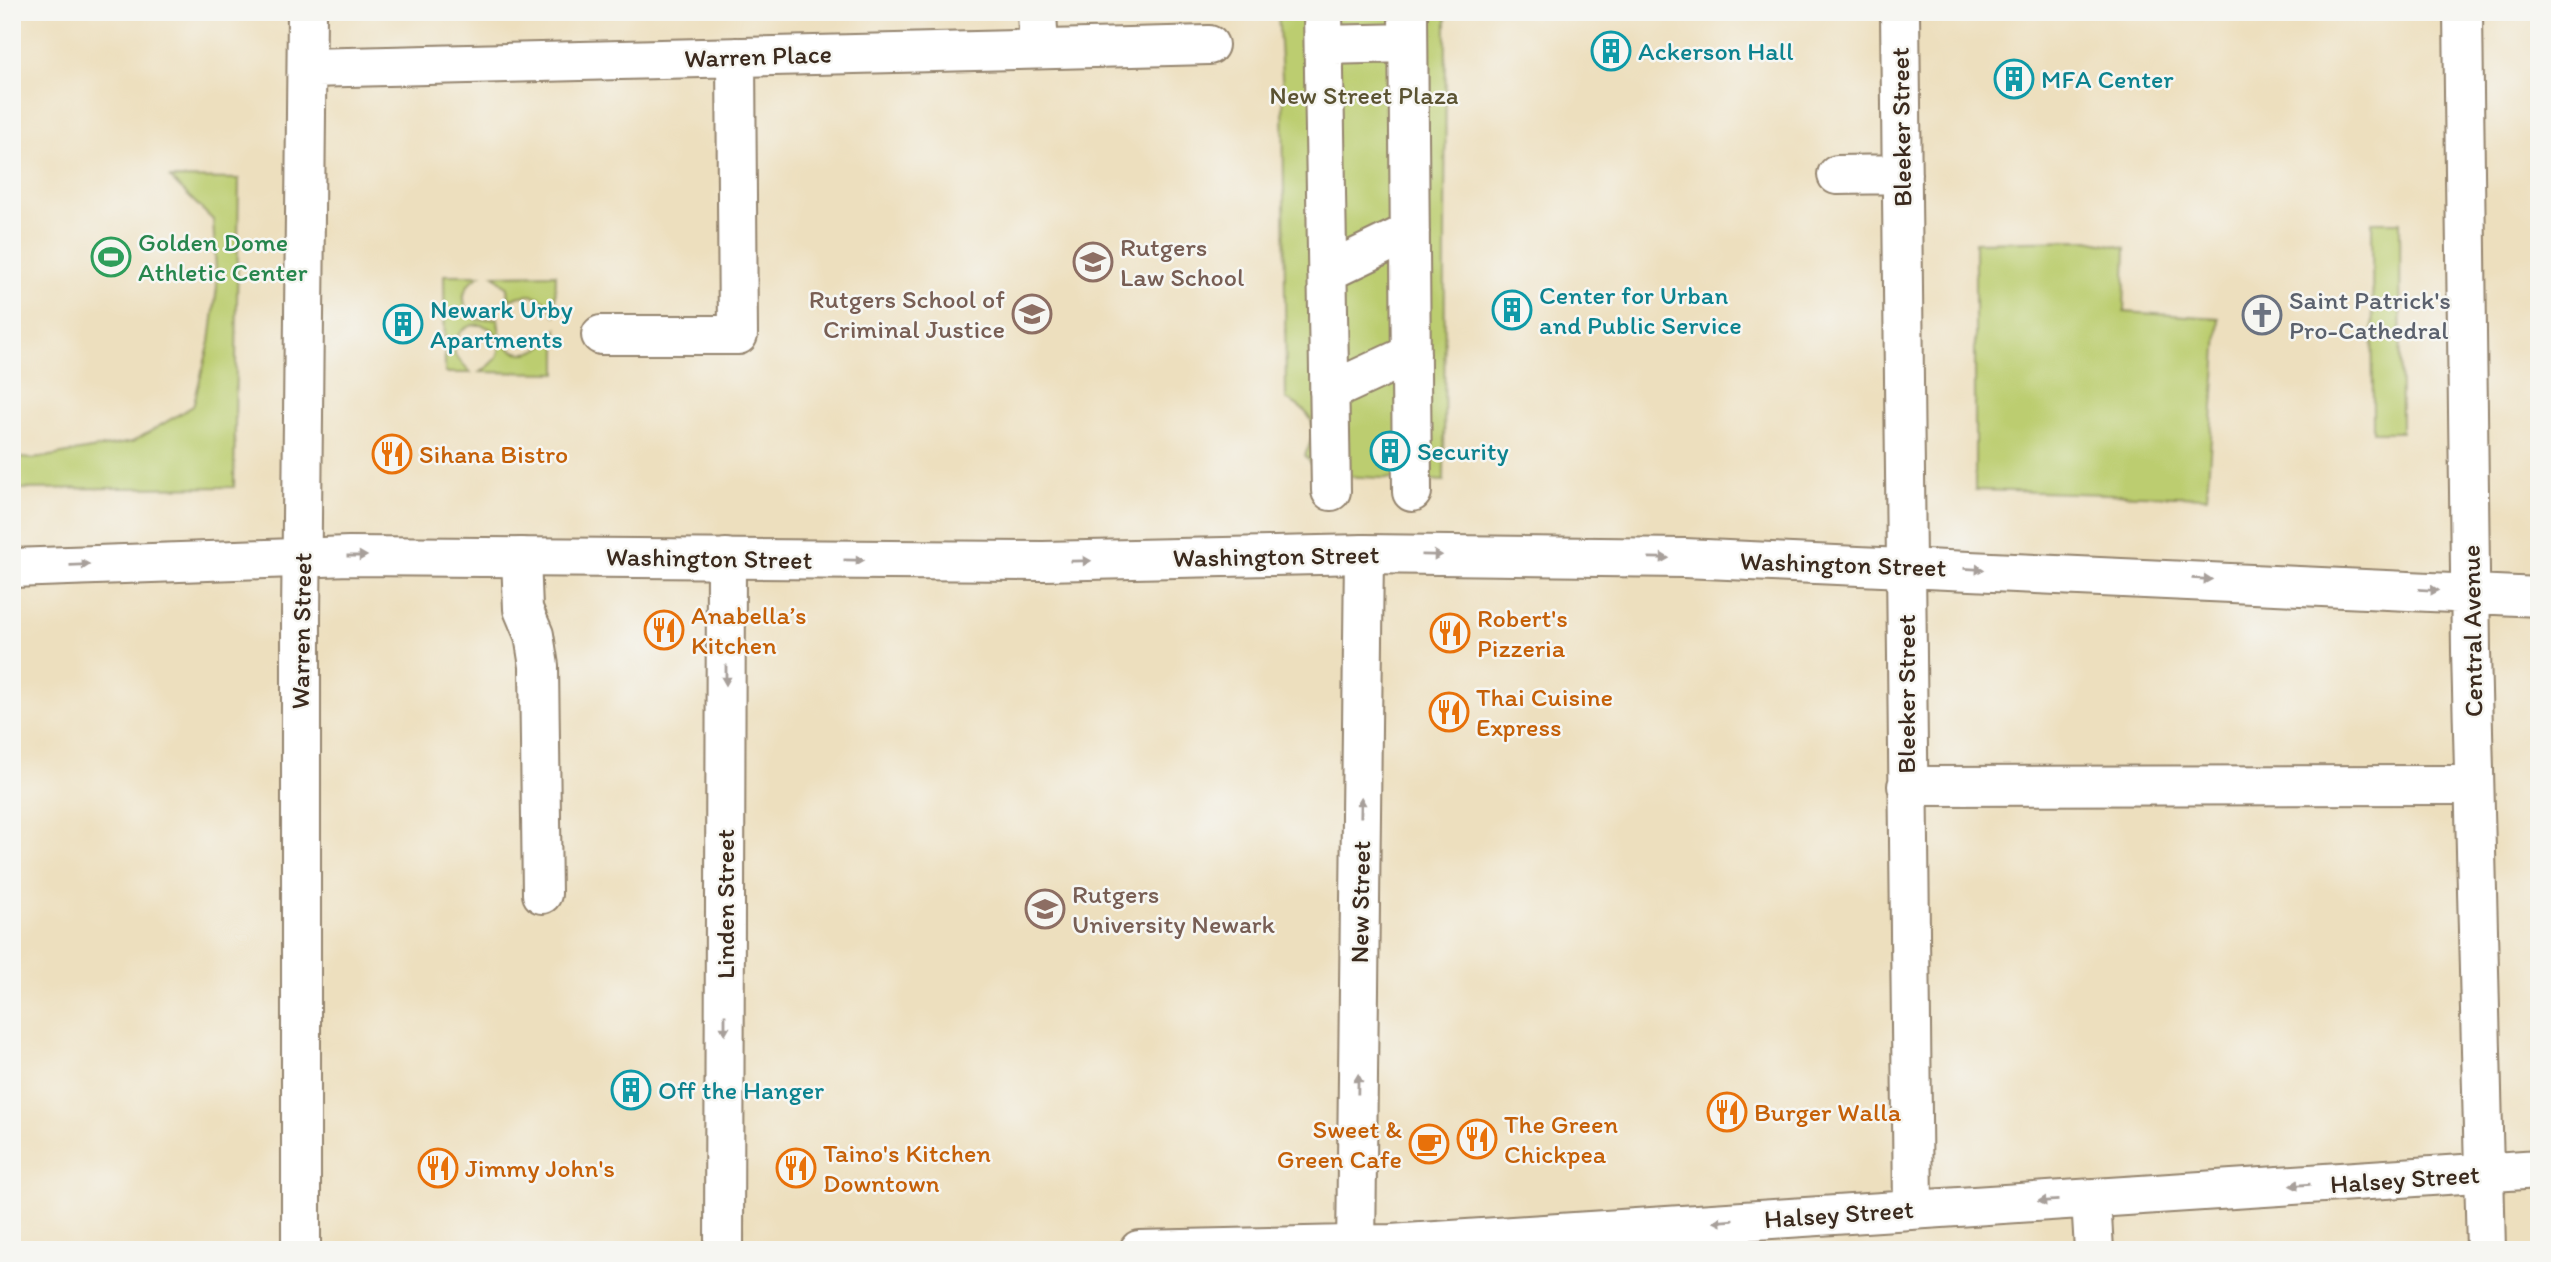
<svg xmlns="http://www.w3.org/2000/svg" width="2551" height="1262" font-family="Itim,sans-serif">
	<style>
		.green { fill: #bccd70; stroke: #7c7c47; stroke-width: 2 }
		.lines { fill: none; stroke-linecap: round; stroke-linejoin: round }
		.minor-casing { stroke: #94846e; stroke-width: 42 }
		.major-casing { stroke: #94846e; stroke-width: 42 }
		.minor { stroke: #fff; stroke-width: 38 }
		.major { stroke: #fff; stroke-width: 38 }
		.oneway { fill: #a79f9a }
		.labels { text-anchor: middle; stroke-width: 5; stroke-linejoin: round; paint-order: stroke }
		.culture-label { font-size: 26px; fill: #0d838f; stroke: #f6f6f2; text-anchor: start }
		.street-label { font-size: 26px; fill: #3b2a1e; stroke: #f6f6f2 }
		.park-label { font-size: 26px; fill: #5b5332; stroke: #f6f6f2 }
		.leisure-label { font-size: 26px; fill: #27864d; stroke: #f6f6f2; text-anchor: start }
		.education-label { font-size: 26px; fill: #785e54; stroke: #f6f6f2; text-anchor: start }
		.worship-label { font-size: 26px; fill: #5b616d; stroke: #f6f6f2; text-anchor: start }
		.food-label { font-size: 26px; fill: #c56008; stroke: #f6f6f2; text-anchor: start }
	</style>
	<rect width="100%" height="100%" fill="#f6f6f2"/>
	<filter id="ink" filterUnits="userSpaceOnUse"><feTurbulence type="fractalNoise" baseFrequency=".0143" numOctaves="2"/><feDisplacementMap in="SourceGraphic" scale="14" xChannelSelector="R" yChannelSelector="G"/><feConvolveMatrix kernelMatrix="1 2 1 2 8 2 1 2 1" color-interpolation-filters="sRGB"/></filter>
	<filter id="wash" filterUnits="userSpaceOnUse"><feTurbulence type="fractalNoise" baseFrequency=".00686" numOctaves="4" result="noise"/><feDisplacementMap in="SourceGraphic" scale="28" xChannelSelector="R" yChannelSelector="G"/><feGaussianBlur stdDeviation="1.57" result="paint"/><feColorMatrix in="noise" values="0 0 0 0 0 0 0 0 0 0 0 0 0 0 0 0 0 1.4 0 .05"/><feComposite in="paint" operator="in"/></filter>
	<g filter="url(#wash)">
		<rect width="100%" height="100%" fill="#eddfbe"/>
		<path class="green" d="M1278 12H1446L1444 481 1319 475 1305 455C1320 426 1314 413 1286 399L1283 94Z
			M170 178 239 179 234 487 12 489V457L33 459 132 442 193 406 210 342 217 287 213 220Z
			M2372 222H2400L2401 432H2373Z
			M2088 240 2126 248 2124 312 2219 318 2207 497 1975 490V242Z
			M556 274 555 316C547 294 529 291 509 300L508 288 494 275Z
			M444 275H480C460 287 458 305 477 320L498 318C499 362 538 363 557 329V373L480 372C495 363 506 352 495 332 479 319 463 324 454 342L455 355 471 373H445Z"/>
	</g>
	<g filter="url(#ink)">
		<g class="lines">
			<defs>
				<path id="minor" d="M1037 12 1039 49
					M1323 12 1331 491
					M1408 12 1412 492
					M1900 12 1913 1209
					M1324 45 1408 43
					M308 68 1209 45
					M1837 175 1902 174
					M1327 272 1410 232
					M601 335H738L736 57
					M1329 392 1411 354
					M521 557 523 609 534 635 539 666 542 894
					M1907 786 2474 785
					M2091 1199 2094 1250
					M301 1250V619L307 12
					M724 1250 726 558
					M1139 1250 1391 1244 2539 1169
					M1356 1250 1364 554"/>
				<path id="major" d="M2463 12 2471 651 2486 1250
					M12 568 349 556 1043 561 1364 554 1684 558 2539 597"/>
			</defs>
			<use href="#minor" class="minor-casing"/>
			<use href="#major" class="major-casing"/>
			<use href="#minor" class="minor"/>
			<use href="#major" class="major"/>
		</g>
		<defs><path id="oneway-solid" d="M-6-.8H1V-3.2L6.5 0L1 3.2V.8H-6Z" transform="scale(1.75)"/></defs>
		<g class="oneway">
			<use href="#oneway-solid" transform="translate(1432 555) rotate(1)"/>
			<use href="#oneway-solid" transform="translate(357 556)"/>
			<use href="#oneway-solid" transform="translate(1659 558) rotate(1)"/>
			<use href="#oneway-solid" transform="translate(854 560) rotate(1)"/>
			<use href="#oneway-solid" transform="translate(1081 561) rotate(-1)"/>
			<use href="#oneway-solid" transform="translate(80 565) rotate(-2)"/>
			<use href="#oneway-solid" transform="translate(1974 569) rotate(3)"/>
			<use href="#oneway-solid" transform="translate(2202 579) rotate(3)"/>
			<use href="#oneway-solid" transform="translate(2429 590) rotate(3)"/>
			<use href="#oneway-solid" transform="translate(726 675) rotate(90)"/>
			<use href="#oneway-solid" transform="translate(1361 807) rotate(-89)"/>
			<use href="#oneway-solid" transform="translate(725 1025) rotate(90)"/>
			<use href="#oneway-solid" transform="translate(1358 1084) rotate(-89)"/>
			<use href="#oneway-solid" transform="translate(2300 1185) rotate(176)"/>
			<use href="#oneway-solid" transform="translate(2048 1201) rotate(177)"/>
			<use href="#oneway-solid" transform="translate(1723 1221) rotate(176)"/>
		</g>
	</g>
	<defs>
		<symbol id="building-ring" viewBox="-11 -11 22 22"><circle r="9.5" fill="#f6f6f2" stroke="#0f9aa8" stroke-width="1.5"/><path d="M-4-6H4V6H1V3H-1V6H-4ZM-2.5-4.3h1.7v1.8h-1.7ZM.8-4.3h1.7v1.8H.8ZM-2.5-1h1.7V.8h-1.7ZM.8-1h1.7V.8H.8Z" fill="#0f9aa8"/></symbol>
		<symbol id="stadium-ring" viewBox="-11 -11 22 22"><circle r="9.5" fill="#f6f6f2" stroke="#2e9e5b" stroke-width="1.5"/><path d="M0-5a6.5 5 0 1 0 0 10a6.5 5 0 1 0 0-10ZM-3.5-1.8h7v3.6h-7Z" fill="#2e9e5b"/></symbol>
		<symbol id="university-ring" viewBox="-11 -11 22 22"><circle r="9.5" fill="#f6f6f2" stroke="#8d6e63" stroke-width="1.5"/><path d="M0-5L7-2L0 1L-7-2ZM-4 1L0 2.5L4 1V4Q0 6-4 4Z" fill="#8d6e63"/></symbol>
		<symbol id="church-ring" viewBox="-11 -11 22 22"><circle r="9.5" fill="#f6f6f2" stroke="#6b7280" stroke-width="1.5"/><path d="M-1.2-6h2.4v3.5h3.3v2.4h-3.3V6h-2.4V-.1h-3.3v-2.4h3.3Z" fill="#6b7280"/></symbol>
		<symbol id="restaurant-ring" viewBox="-11 -11 22 22"><circle r="9.5" fill="#f6f6f2" stroke="#e8710a" stroke-width="1.5"/><path d="M-5-6h1v4h1v-4h1v4h1v-4h1v5L-1.5 .5V6h-2V.5L-5-1ZM5-6V6H3V1.5H1.5Q1.5-4 5-6Z" fill="#e8710a"/></symbol>
		<symbol id="cafe-ring" viewBox="-11 -11 22 22"><circle r="9.5" fill="#f6f6f2" stroke="#e8710a" stroke-width="1.5"/><path d="M-5.5-4.5H6V0H3Q3 3.5 0 3.5H-2.5Q-5.5 3.5-5.5 0ZM3-3.2v2h1.7v-2ZM-6 4.5H4V6H-6Z" fill="#e8710a"/></symbol>
	</defs>
	<g fill-rule="evenodd">
		<use href="#building-ring" x="1589" y="29" width="44" height="44"/>
		<use href="#building-ring" x="1992" y="57" width="44" height="44"/>
		<use href="#stadium-ring" x="89" y="235" width="44" height="44"/>
		<use href="#university-ring" x="1071" y="240" width="44" height="44"/>
		<use href="#building-ring" x="1490" y="288" width="44" height="44"/>
		<use href="#university-ring" x="1010" y="292" width="44" height="44"/>
		<use href="#church-ring" x="2240" y="293" width="44" height="44"/>
		<use href="#building-ring" x="381" y="302" width="44" height="44"/>
		<use href="#building-ring" x="1368" y="429" width="44" height="44"/>
		<use href="#restaurant-ring" x="370" y="432" width="44" height="44"/>
		<use href="#restaurant-ring" x="642" y="608" width="44" height="44"/>
		<use href="#restaurant-ring" x="1428" y="611" width="44" height="44"/>
		<use href="#restaurant-ring" x="1427" y="690" width="44" height="44"/>
		<use href="#university-ring" x="1023" y="887" width="44" height="44"/>
		<use href="#building-ring" x="609" y="1068" width="44" height="44"/>
		<use href="#restaurant-ring" x="1705" y="1090" width="44" height="44"/>
		<use href="#restaurant-ring" x="1455" y="1117" width="44" height="44"/>
		<use href="#cafe-ring" x="1407" y="1122" width="44" height="44"/>
		<use href="#restaurant-ring" x="416" y="1146" width="44" height="44"/>
		<use href="#restaurant-ring" x="774" y="1146" width="44" height="44"/>
	</g>
	<g class="labels">
		<g class="culture-label">
			<text x="1638" y="60">Ackerson Hall</text>
			<text x="2041" y="88">MFA Center</text>
			<text x="1539" y="304">Center for Urban<tspan x="1539" dy="30">and Public Service</tspan></text>
			<text x="430" y="318">Newark Urby<tspan x="430" dy="30">Apartments</tspan></text>
			<text x="1417" y="460">Security</text>
			<text x="658" y="1099">Off the Hanger</text>
		</g>
		<g class="street-label">
			<text transform="translate(758 56) rotate(-2)" y="9">Warren Place</text>
			<text transform="translate(1901 127) rotate(-91)" y="9">Bleeker Street</text>
			<text transform="translate(1276 556) rotate(-1)" y="9">Washington Street</text>
			<text transform="translate(709 558) rotate(1)" y="9">Washington Street</text>
			<text transform="translate(1843 564) rotate(2)" y="9">Washington Street</text>
			<text transform="translate(301 631) rotate(-89)" y="9">Warren Street</text>
			<text transform="translate(2472 631) rotate(-91)" y="9">Central Avenue</text>
			<text transform="translate(1906 694) rotate(-90)" y="9">Bleeker Street</text>
			<text transform="translate(1360 902) rotate(-89)" y="9">New Street</text>
			<text transform="translate(725 904) rotate(-90)" y="9">Linden Street</text>
			<text transform="translate(2405 1179) rotate(-4)" y="9">Halsey Street</text>
			<text transform="translate(1839 1214) rotate(-4)" y="9">Halsey Street</text>
		</g>
		<g class="park-label">
			<text x="1364" y="104">New Street Plaza</text>
		</g>
		<g class="leisure-label">
			<text x="138" y="251">Golden Dome<tspan x="138" dy="30">Athletic Center</tspan></text>
		</g>
		<g class="education-label">
			<text x="1120" y="256">Rutgers<tspan x="1120" dy="30">Law School</tspan></text>
			<text x="1005" y="308" text-anchor="end">Rutgers School of<tspan x="1005" dy="30">Criminal Justice</tspan></text>
			<text x="1072" y="903">Rutgers<tspan x="1072" dy="30">University Newark</tspan></text>
		</g>
		<g class="worship-label">
			<text x="2289" y="309">Saint Patrick's<tspan x="2289" dy="30">Pro-Cathedral</tspan></text>
		</g>
		<g class="food-label">
			<text x="419" y="463">Sihana Bistro</text>
			<text x="691" y="624">Anabella’s<tspan x="691" dy="30">Kitchen</tspan></text>
			<text x="1477" y="627">Robert's<tspan x="1477" dy="30">Pizzeria</tspan></text>
			<text x="1476" y="706">Thai Cuisine<tspan x="1476" dy="30">Express</tspan></text>
			<text x="1754" y="1121">Burger Walla</text>
			<text x="1504" y="1133">The Green<tspan x="1504" dy="30">Chickpea</tspan></text>
			<text x="1402" y="1138" text-anchor="end">Sweet &amp;<tspan x="1402" dy="30">Green Cafe</tspan></text>
			<text x="823" y="1162">Taino's Kitchen<tspan x="823" dy="30">Downtown</tspan></text>
			<text x="465" y="1177">Jimmy John's</text>
		</g>
	</g>
	<rect width="2551" height="1262" fill="none" stroke="#f6f6f2" stroke-width="42"/>
</svg>
